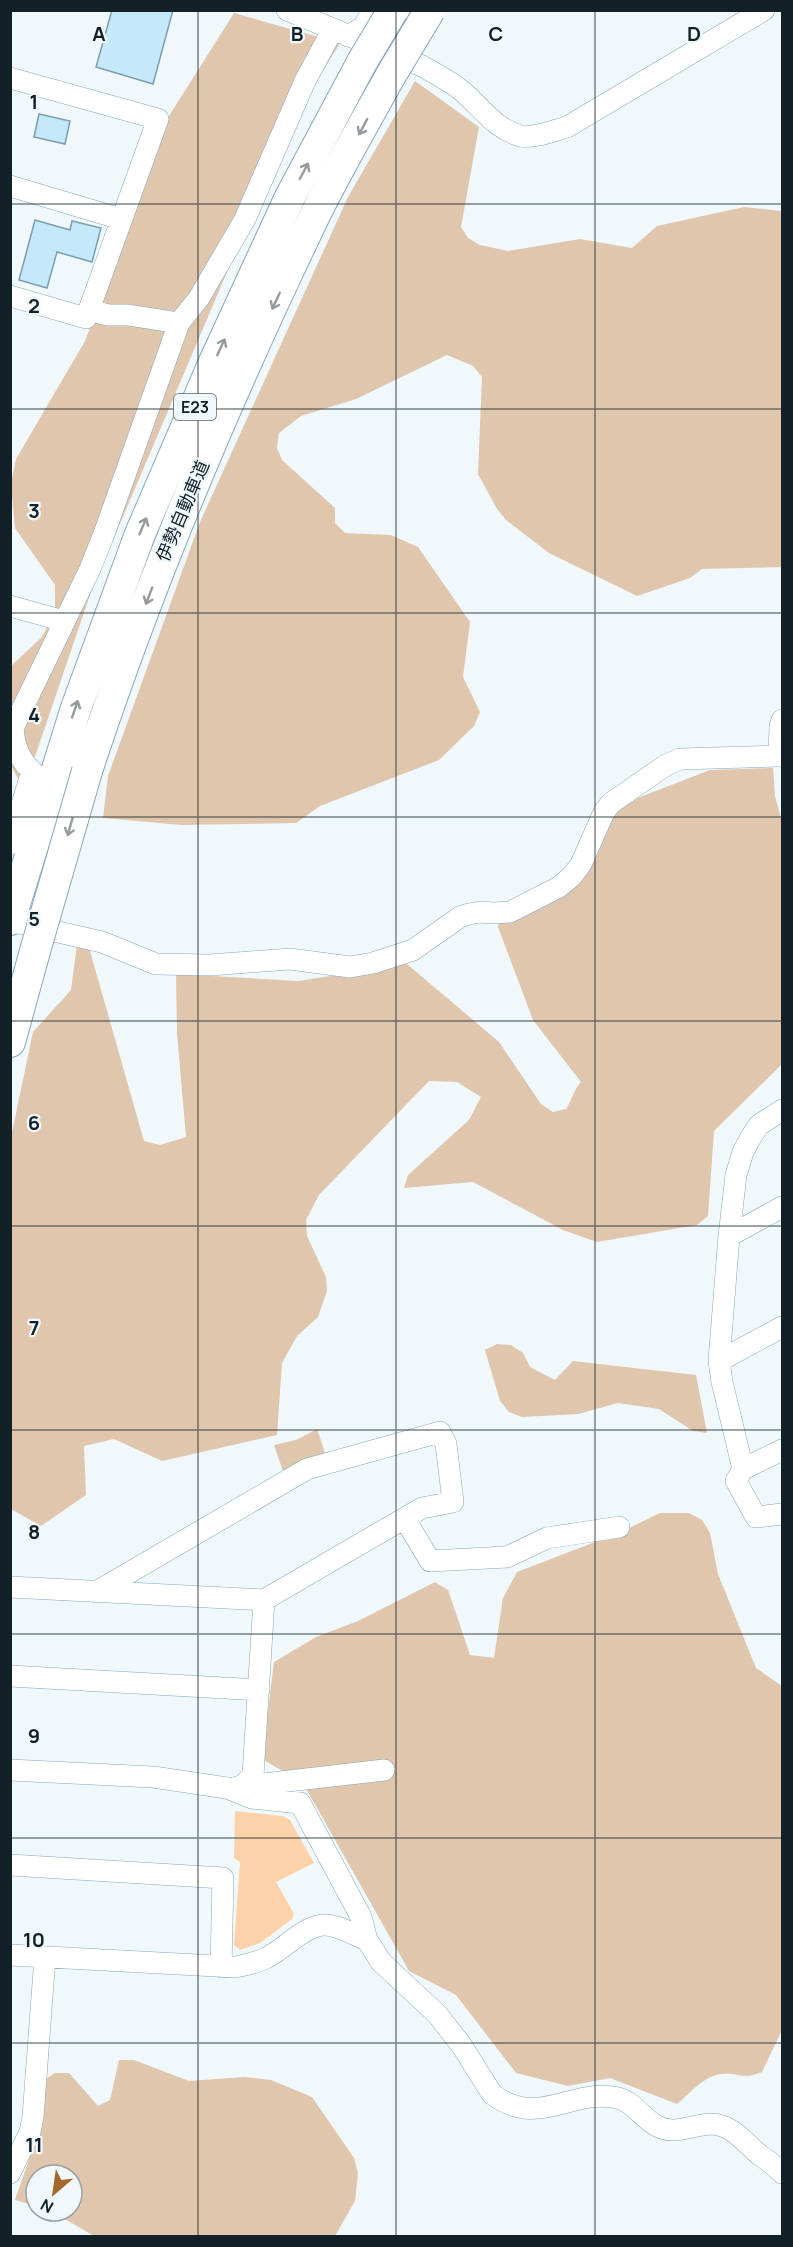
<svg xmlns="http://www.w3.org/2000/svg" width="793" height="2247" font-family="Manrope,'Noto Sans JP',sans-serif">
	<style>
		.green { fill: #e0c6ad }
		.water { fill: #fed2a8 }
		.building { fill: #c5e8fa; stroke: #7b9eaf; stroke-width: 1.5 }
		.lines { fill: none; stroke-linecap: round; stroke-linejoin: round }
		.minor-casing { stroke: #85a8ba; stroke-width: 22 }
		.highway-casing { stroke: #85a8ba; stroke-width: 32 }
		.minor { stroke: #fff; stroke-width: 21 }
		.highway { stroke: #fff; stroke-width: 30 }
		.highway-bridge-casing { stroke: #85a8ba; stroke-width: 32; stroke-linecap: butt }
		.highway-bridge { stroke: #fff; stroke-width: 30 }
		.oneway { stroke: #949b9e }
		.grid { fill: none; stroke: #122027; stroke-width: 1.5; stroke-opacity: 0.55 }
		.labels { text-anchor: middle; stroke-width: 4.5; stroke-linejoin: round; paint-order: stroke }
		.shield { fill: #f0f8fc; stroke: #556167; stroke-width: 1.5 }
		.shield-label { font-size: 16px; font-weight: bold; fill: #122027 }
		.street-label { font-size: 18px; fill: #122027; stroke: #f0f8fc }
		.grid-label { font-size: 20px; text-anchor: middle; font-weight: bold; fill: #122027; stroke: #f0f8fc; stroke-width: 4.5; stroke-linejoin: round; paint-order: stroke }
	</style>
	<rect width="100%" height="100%" fill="#f0f8fc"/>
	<path class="green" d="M234 13 340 43 290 124 91 592 24 789 11 766V666L42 637 55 612V585L15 528 11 484 16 459 85 341 169 116Z
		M415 81 479 127 461 227 468 238 480 245 508 251 580 239 632 248 657 226 744 207 782 211V567L702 569 690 578 637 596 549 553 506 520 497 509 478 474 482 377 473 366 447 355 356 399 301 416 279 433 277 448 282 460 335 508V523L345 533 391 535 418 547 470 622 463 677 480 712 474 726 439 760 320 806 296 823 182 825 103 818 108 776 200 522 348 197Z
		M773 768 775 796 782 822V1064L714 1131 708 1216 697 1225 597 1242 563 1230 473 1182 404 1188 408 1175 469 1120 481 1097 457 1082 429 1081 319 1195 306 1220 307 1236 326 1277 327 1291 318 1317 297 1336 282 1363 277 1435 162 1461 114 1439 84 1446 86 1495 41 1526 11 1509V1137L33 1032 71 990 77 944H88L144 1141 160 1145 186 1137 177 1033 176 974 298 981 407 964 499 1042 541 1104 553 1112 566 1109C572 1100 574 1089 581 1082L533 1020 498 927 500 920 546 900 608 818 630 801 710 770Z
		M497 1344 511 1345 523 1353 530 1367 555 1380 573 1361 696 1375 707 1433 693 1431 659 1409 618 1403 578 1414 522 1417 509 1412 500 1401 485 1350Z
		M317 1429 326 1456 284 1474 274 1445 296 1440Z
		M660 1513H689L702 1520 710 1533 718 1574 756 1668 782 1686V2030L762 2072C741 2081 737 2071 720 2074 703 2077 689 2094 677 2104L610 2078 568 2086 516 2073 456 1995 409 1971 303 1783 262 1759 274 1662 316 1637 358 1621 435 1582 448 1590 470 1655 494 1658 503 1598 517 1572 621 1532Z
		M119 2060H134L189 2081 244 2077 271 2080 312 2097 354 2158 358 2173 355 2201 335 2236H94L51 2211H72V2175H36V2206L15 2200 41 2125 44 2080 55 2073H69L98 2106 110 2100Z"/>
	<path class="water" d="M235 1811 283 1816 290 1820 314 1863 276 1882 294 1914 292 1919 260 1943 240 1950 234 1945 240 1862 234 1858Z"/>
	<path class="building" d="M112 10H173L153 84 96 67Z
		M39 114 70 121 65 144 34 137Z
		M35 220 70 230 72 221 101 228 92 262 57 252 47 288 19 280Z"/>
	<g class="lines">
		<defs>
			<path id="minor" d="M287 10 422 66C436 74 450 81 462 91 481 107 496 130 521 136 532 139 556 130 567 127L764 10
				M348 36 363 27 373 10
				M10 78 158 119 86 318 10 296
				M10 186 121 219
				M89 310 108 315H128L179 323
				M10 606 64 621
				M10 844 32 771C19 760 14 744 13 728L90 569 104 534 179 323 199 298 245 219 305 81 333 29
				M10 921 102 942 156 964 210 965 290 959 350 967 373 963 413 950 460 917 469 914 480 912 493 913 510 912 559 887 572 876 581 864 604 812 611 803 666 765 680 759 779 756 780 726 782 720
				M729 1236 782 1207
				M719 1361 782 1327
				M782 1450 743 1469 736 1481 756 1517 782 1514
				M743 1469 722 1382 719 1361 729 1236 736 1175 743 1152 751 1137 759 1125 782 1110
				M405 1519 430 1561 507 1557 547 1538 619 1527
				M10 1587 264 1600 422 1508 453 1502 446 1444 440 1432 307 1469 96 1592
				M10 1676 259 1690
				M10 1770 153 1777 227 1788 252 1798 300 1803 361 1917 367 1940 381 1962 437 2014 462 2046 492 2094C538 2128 567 2091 612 2097 633 2099 640 2117 657 2126 674 2136 694 2124 712 2124 734 2125 745 2144 761 2156 769 2161 775 2166 782 2173
				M237 1787 384 1770
				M241 1787 253 1775 264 1600
				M10 1865 223 1878 221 1967
				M10 1955 235 1967C246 1965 256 1963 266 1958 283 1950 304 1926 323 1925 337 1924 354 1935 367 1940
				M10 2173 30 2132 33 2117 45 1957"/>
			<path id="highway" d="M87 771C150 579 229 393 317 211 340 165 366 120 391 75
				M10 920 76 708 140 534 213 364 290 197 362 62
				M10 1042 35 951"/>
		</defs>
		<use href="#minor" class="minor-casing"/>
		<use href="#highway" class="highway-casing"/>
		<use href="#minor" class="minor"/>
		<use href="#highway" class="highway"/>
		<defs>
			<path id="highway-bridge" d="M362 62 393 10
				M391 75 430 10
				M35 951 87 771"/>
		</defs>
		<use href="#highway-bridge" class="highway-bridge-casing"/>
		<use href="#highway-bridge" class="highway-bridge"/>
	</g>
	<defs><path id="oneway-shaft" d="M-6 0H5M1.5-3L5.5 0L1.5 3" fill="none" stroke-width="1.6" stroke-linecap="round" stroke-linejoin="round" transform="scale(1.5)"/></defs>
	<g class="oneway">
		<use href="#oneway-shaft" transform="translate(363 127) rotate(118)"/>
		<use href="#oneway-shaft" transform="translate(304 171) rotate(-62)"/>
		<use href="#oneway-shaft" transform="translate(276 301) rotate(115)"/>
		<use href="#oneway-shaft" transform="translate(221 347) rotate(-65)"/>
		<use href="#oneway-shaft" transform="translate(143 526) rotate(-67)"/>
		<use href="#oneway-shaft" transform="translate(149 596) rotate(111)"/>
		<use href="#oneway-shaft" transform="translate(75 709) rotate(-71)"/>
		<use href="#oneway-shaft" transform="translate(70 827) rotate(106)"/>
	</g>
	<path class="grid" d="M198 10V2236M396 10V2236M595 10V2236M10 204H782M10 409H782M10 613H782M10 817H782M10 1021H782M10 1226H782M10 1430H782M10 1634H782M10 1838H782M10 2043H782"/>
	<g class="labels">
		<rect class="shield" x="174" y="394" width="42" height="26" rx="4.5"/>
		<g class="shield-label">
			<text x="195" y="413">E23</text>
		</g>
		<g class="street-label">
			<text transform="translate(183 511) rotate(-67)" y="6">伊勢自動車道</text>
		</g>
	</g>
	<g class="grid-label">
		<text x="99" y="41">A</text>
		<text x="297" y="41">B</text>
		<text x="496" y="41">C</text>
		<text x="694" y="41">D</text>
		<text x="34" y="109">1</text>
		<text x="34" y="313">2</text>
		<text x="34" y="518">3</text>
		<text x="34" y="722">4</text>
		<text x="34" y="926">5</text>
		<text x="34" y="1130">6</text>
		<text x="34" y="1335">7</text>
		<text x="34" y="1539">8</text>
		<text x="34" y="1743">9</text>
		<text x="34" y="1947">10</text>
		<text x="34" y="2152">11</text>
	</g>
	<rect width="793" height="2247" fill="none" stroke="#122027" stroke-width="24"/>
	<g transform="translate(54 2193) rotate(209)"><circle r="28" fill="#f0f8fc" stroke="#97a2a7" stroke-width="1.5"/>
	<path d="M0-4.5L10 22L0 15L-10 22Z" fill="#a4692a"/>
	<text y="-9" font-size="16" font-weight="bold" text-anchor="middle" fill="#122027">N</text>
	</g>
</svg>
